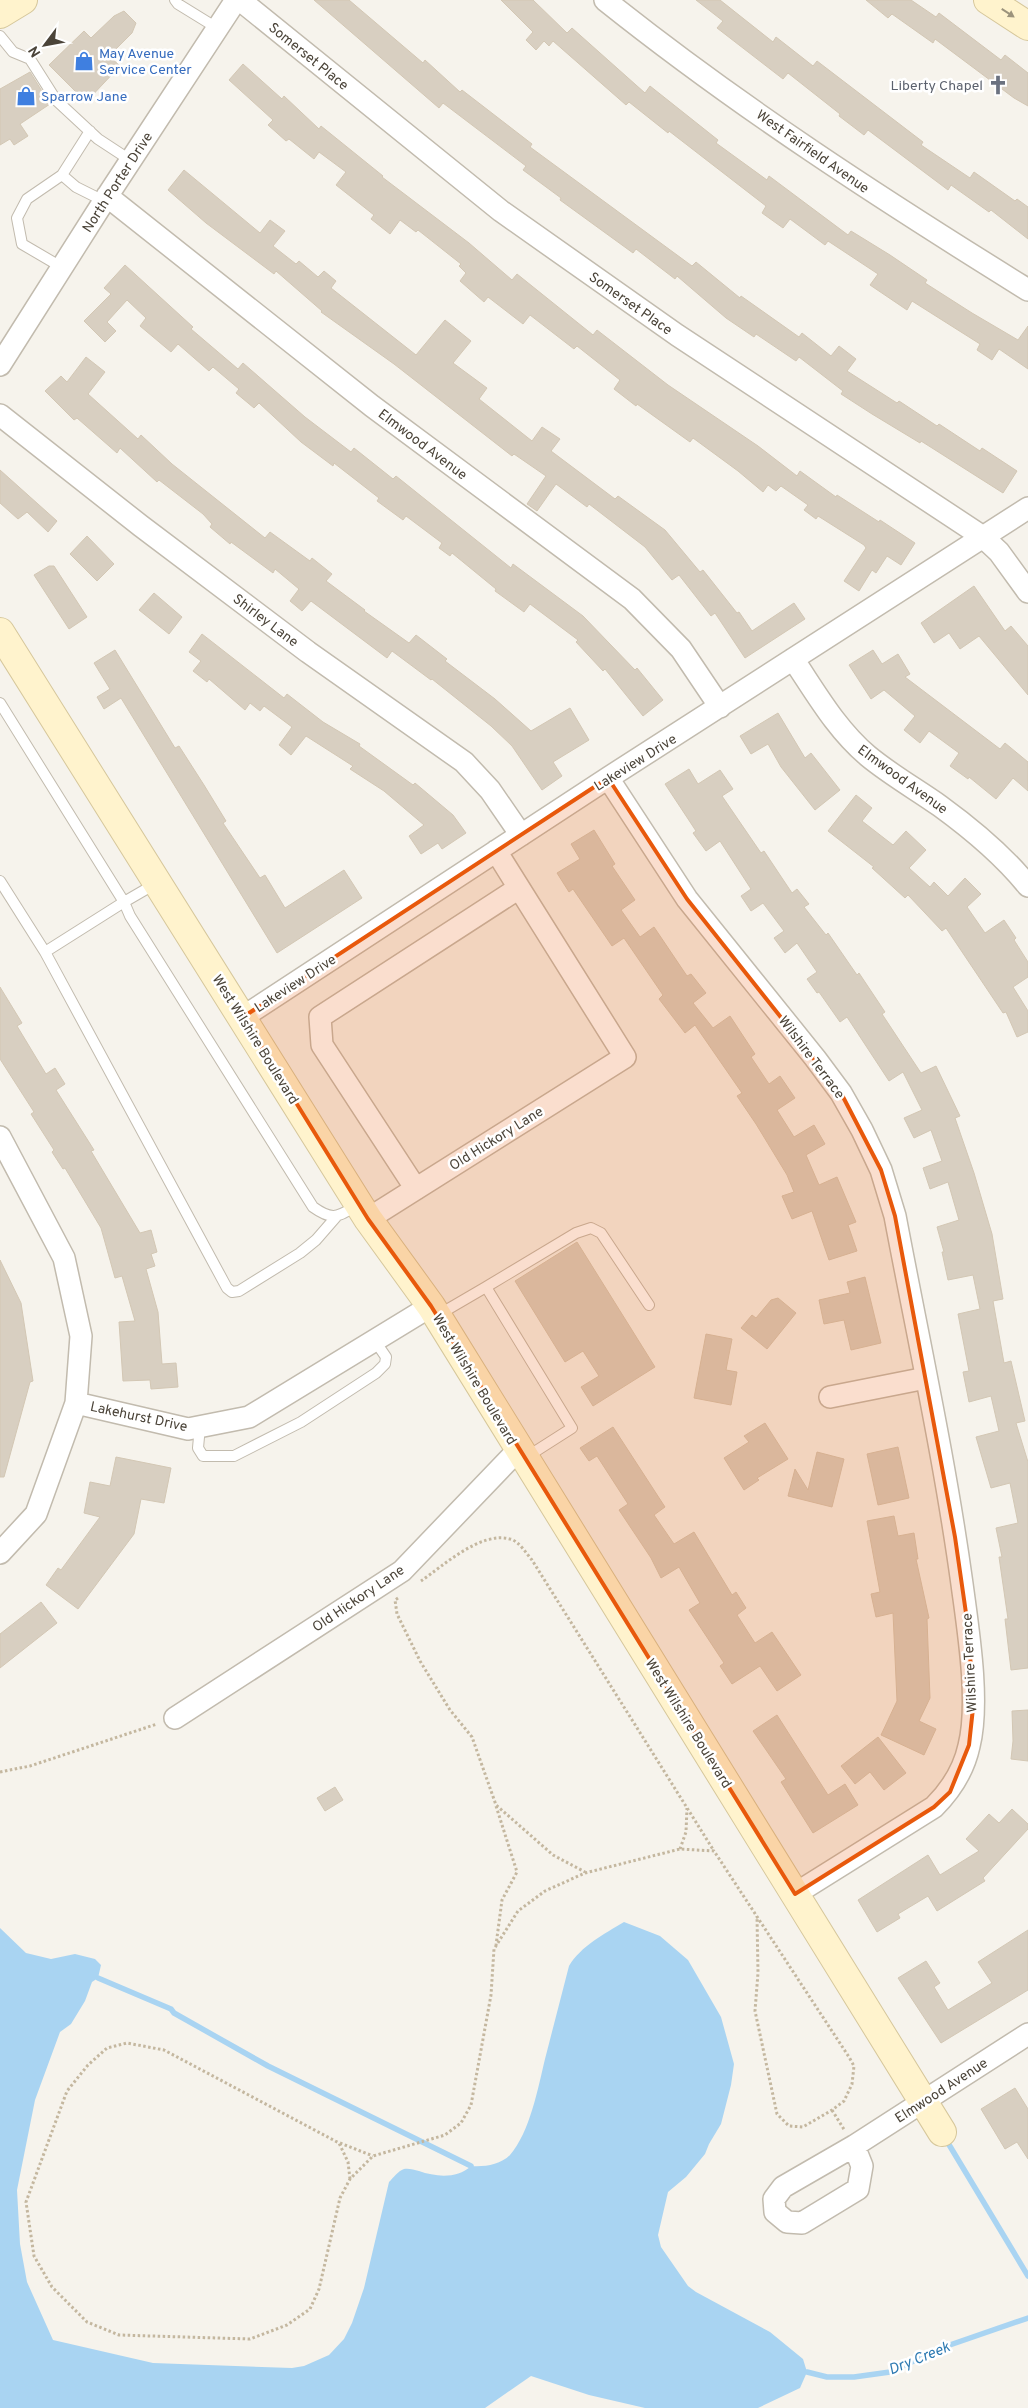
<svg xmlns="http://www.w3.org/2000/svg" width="1028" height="2408" font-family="Overpass,sans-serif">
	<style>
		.water { fill: #a9d4f2 }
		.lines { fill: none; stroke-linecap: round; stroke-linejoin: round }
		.stream { stroke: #a9d4f2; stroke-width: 5.5 }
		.building { fill: #d8cfc1; stroke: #d3c7b4 }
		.lane-casing { stroke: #c2bbae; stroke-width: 12 }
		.street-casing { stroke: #c2bbae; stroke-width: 24 }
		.secondary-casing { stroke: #d6c79b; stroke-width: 30 }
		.path { stroke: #c4b79f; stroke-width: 3; stroke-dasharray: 2.5 2.5; stroke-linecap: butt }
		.lane { stroke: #fff; stroke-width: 10 }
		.street { stroke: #fff; stroke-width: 21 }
		.secondary { stroke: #fff3cd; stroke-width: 28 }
		.oneway { fill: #9c937c }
		.marked { fill: #e8590c; fill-opacity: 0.2; stroke: #e8590c; stroke-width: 4; stroke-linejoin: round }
		.labels { text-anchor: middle; stroke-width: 5; stroke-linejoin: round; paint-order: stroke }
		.shop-label { font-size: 14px; fill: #366cbe; stroke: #fff; text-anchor: start }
		.street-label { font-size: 14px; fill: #4b4439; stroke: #fff }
		.worship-label { font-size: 14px; fill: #5b616d; stroke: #fff; text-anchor: end }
		.water-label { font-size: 15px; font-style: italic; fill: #2e7ab2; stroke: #fff }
	</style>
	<rect width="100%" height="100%" fill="#f6f3ec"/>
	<path class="water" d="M624 1922 660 1936 688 1960 721 2017 734 2064 731 2085 721 2124 709 2144 705 2154 686 2177 668 2192 658 2235 661 2247 688 2286 696 2292 770 2332 803 2359 807 2372 800 2388 758 2408H645L589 2395 531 2376 485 2408H0V1928L26 1953 51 1959 75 1954 95 1959 101 1965 98 1978 92 1982 85 2001 71 2024 60 2032 35 2100 17 2190 20 2244 27 2282 53 2340 153 2363 292 2368 304 2366 329 2355 344 2339 352 2323 364 2288 389 2182C393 2178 398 2171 404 2169 409 2168 414 2170 419 2171 436 2177 457 2179 471 2166 484 2167 500 2165 510 2155 530 2132 538 2088 545 2059 553 2028 561 1997 569 1966 581 1946 604 1934 624 1922Z"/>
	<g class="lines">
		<path class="stream" d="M98 1978 171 2009 174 2013 268 2066 471 2166
			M945 2138 1028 2276
			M807 2372 827 2377H854L890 2372 944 2347 1028 2318"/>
	</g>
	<path class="building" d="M314 0H349L423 63 425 60 460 92 462 90 532 144 530 147 692 266 696 262 740 298 741 296 799 337 802 333 831 356 839 346 856 359 847 371 897 403 899 401 937 426 939 424 980 451 982 448 1017 471 1003 493 921 441 920 443 872 414 841 394 843 391 799 357 796 361 756 334 754 337 726 318 677 276 675 279 636 249 633 253 560 200 561 198 523 170 526 166 443 103 439 108Z
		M501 0H533L567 33 572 28 645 93 650 86 718 140 716 143 767 180 769 176 848 235 851 231 890 255 927 280 925 283 972 313 1018 340 1028 326V369L999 349 992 360 977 350 980 344 912 301 907 310 870 285 878 274 828 241 825 245 790 219 783 228 762 213 766 206 669 131 668 133 629 102 626 105 553 41 549 46 544 41 536 50 526 40 533 32Z
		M696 0H720L773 42 776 37 813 66 817 61 923 142 921 145 970 178 974 172 1015 201 1017 199 1028 207V239L991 210 989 212 951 185 948 190 868 130 864 135 839 116 840 114 788 73 783 79 717 28 723 21Z
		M866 0H911L936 17 939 13 1001 60 1005 55 1028 73V106L1014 98 935 39 933 43 892 14 888 18Z
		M124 11 136 23 132 33 109 56 120 66 86 102 49 65 84 31 91 38 114 16Z
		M243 64 282 99 284 96 319 129 321 126 383 176 382 177 469 243 512 280 517 274 593 335 597 330 668 385 758 446 797 476 800 471 836 497 837 495 879 522 880 520 915 543 901 565 887 556 876 573 872 570 859 591 844 581 866 548 864 545 818 516 816 519 804 510 808 505 781 486 776 491 768 485 763 492 738 471 693 438 690 442 637 404 636 406 614 389 620 380 577 346 574 349 530 315 523 324 488 297 484 302 460 281 466 273 459 266 461 264 418 230 416 232 400 220 390 234 371 219 374 215 336 185 346 172 319 152 314 159 289 139 286 141 268 125 273 120 229 80Z
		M30 72 50 104 20 124 28 136 14 145 10 139 0 145V89Z
		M184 170 260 233 270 220 285 231 273 246 296 264 299 261 318 277 324 271 336 281 331 288 416 355 445 320 471 341 453 363 487 388 479 399 532 441 542 427 560 439 551 451 615 499 618 496 665 530 700 572 703 570 737 613 739 612 752 631 794 603 805 619 745 658 715 613 711 616 679 575 672 580 645 547 589 504 587 507 556 484 537 511 527 504 546 476 514 454 512 456 394 364 321 312 322 311 276 271 274 274 206 223 168 190Z
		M125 265 193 327 191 329 238 369 243 363 305 417 351 452 354 448 393 479 396 476 511 568 513 564 583 616 635 670 637 668 663 700 643 716 605 669 603 671 576 642 578 640 530 604 524 612 495 591 496 589 452 553 450 556 439 548 442 543 406 516 403 520 377 501 379 498 334 463 333 466 301 442 259 403 254 408 236 393 239 389 213 367 209 371 178 344 171 352 140 326 146 318 127 300 107 322 116 331 105 342 84 321 111 294 104 288Z
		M86 357 105 372 88 394 138 439 141 435 172 464 265 538 270 532 310 561 312 558 332 574 326 581 365 610 364 611 409 643 416 635 447 659 445 661 495 699 531 731 570 708 589 740 553 762 562 776 542 790 512 746 491 726 432 679 431 680 392 651 387 658 311 601 302 611 290 601 299 589 275 569 273 573 231 542 230 544 210 527 212 524 203 514 159 480 157 482 120 448 117 453 77 418 74 420 45 391 61 376 67 382Z
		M0 470 57 521 48 532 27 512 18 519 0 503Z
		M87 536 114 564 97 581 70 554Z
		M49 566H54L87 617 69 629 34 575Z
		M974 586 1005 631 1011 626 1028 646V695L979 636 960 649 949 633 934 643 921 623Z
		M154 593 182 617 169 634 139 610Z
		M202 634 284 698 287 694 323 722 360 744 359 746 413 785 415 783 453 815 466 833 442 849 438 843 421 854 409 836 424 825 384 791 350 769 353 766 306 736 291 755 279 745 292 727 264 706 260 711 250 703 245 710 209 679 207 682 193 671 201 661 189 652Z
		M115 650 175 748 179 746 204 785 226 821 223 823 260 878 265 875 285 908 344 870 362 898 277 953 121 698 104 709 97 697 110 689 94 663Z
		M873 650 882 664 898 654 910 674 905 677 1000 749 1005 743 1028 762V791L1013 778 996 799 969 777 968 779 950 766 959 753 929 731 920 743 904 730 915 716 884 690 871 699 849 665Z
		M778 713 805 758 811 753 840 790 815 810 781 767 768 744 751 754 740 736Z
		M689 769 698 784 720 770 733 789 722 796 761 853 764 851 792 893 797 889 809 904 804 907 826 935 828 933 857 975 859 973 885 1012 882 1014 921 1073 936 1066 960 1116 955 1118 974 1173 992 1234 1003 1299 993 1301 1004 1363 1011 1361 1025 1421 1016 1423 1028 1462V1668L1011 1670 1005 1619H1008L999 1557H1002L996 1528 1018 1523 1010 1483 991 1488 976 1437 999 1431 991 1396 969 1402 963 1372 969 1371 958 1314 980 1309 973 1275 948 1280 942 1252H944L937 1227 959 1220 948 1182 930 1189 923 1168 942 1161 931 1130 914 1138 904 1118 922 1110 903 1072 889 1081 847 1017 840 1022 819 992 817 993 807 979 817 972 797 943 785 953 774 938 784 931 763 903 751 911 741 896 751 889 720 841 706 851 693 833 696 831 665 784Z
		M856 795 872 808 862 821 893 845 906 831 926 850 909 868 930 887 934 882 948 896 965 878 981 894 967 907 985 933 1004 920 1016 938 1014 940 1028 962V977L1013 987 1028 1011V1032L1017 1037 1006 1012 1003 1013 946 928 942 931 908 895 905 898 872 868 874 867 828 831Z
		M594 830 615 864 612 866 635 900 621 910 640 937 654 927 687 976 691 974 706 993 693 1003 713 1028 730 1016 755 1054 751 1057 769 1084 780 1076 795 1098 777 1110 794 1137 814 1125 825 1144 806 1155 819 1185 837 1177 856 1222 848 1225 857 1251 829 1260 812 1211 792 1219 782 1196 794 1192 787 1175 756 1124 737 1096 742 1093 695 1025 685 1033 659 999 663 995 624 938 612 946 573 889 569 892 557 873 580 859 571 844Z
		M0 987 22 1023 17 1026 46 1074 55 1068 65 1084 56 1090 94 1150 91 1151 140 1233 151 1230 157 1252 151 1254 155 1266 146 1269 158 1312 162 1364 176 1363 178 1387 151 1389 150 1380 123 1381 119 1322 135 1321 122 1276 115 1278 101 1228 65 1168 63 1169 52 1152 54 1150 31 1114 34 1112 0 1059Z
		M577 1242 655 1367 593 1406 581 1387 599 1376 583 1351 565 1362 515 1281Z
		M0 1260 21 1303 33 1381 30 1382 4 1477H0Z
		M865 1277 881 1343 851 1350 844 1320 824 1324 819 1300 850 1293 847 1282Z
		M778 1298 796 1313 767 1349 741 1328 752 1315 756 1318 771 1300Z
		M706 1334 732 1339 726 1370 737 1372 731 1405 694 1398Z
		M765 1423 788 1459 757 1478 759 1480 744 1490 724 1458 749 1442 744 1436Z
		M613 1427 665 1507 654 1515 674 1544 694 1532 732 1595 736 1592 746 1608 737 1615 755 1643 772 1632 801 1675 777 1691 760 1666 732 1684 720 1666 724 1663 689 1610 700 1603 679 1567 661 1578 651 1558 619 1510 628 1504 597 1456 589 1461 580 1448Z
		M898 1447 909 1498 878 1505 867 1454Z
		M817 1452 844 1459 832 1507 788 1496 795 1469 808 1490Z
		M116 1457 171 1468 164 1503 141 1499 134 1534 78 1609 46 1585 58 1568 61 1570 100 1517 84 1513 90 1482 110 1486Z
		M894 1516 898 1536 914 1533 918 1559H916L929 1618 927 1619 930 1698 919 1721 936 1729 924 1755 881 1735 897 1701 893 1613 876 1617 871 1594 880 1592 867 1521Z
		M41 1602 57 1623 0 1668V1634Z
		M1028 1710V1761L1011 1759 1013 1741 1012 1711Z
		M777 1715 828 1795 845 1784 858 1805 813 1833 781 1782 786 1779 753 1731Z
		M878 1737 906 1773 884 1790 870 1772 855 1784 841 1766Z
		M335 1787 343 1800 325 1811 317 1798Z
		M1012 1809 1028 1824V1829L983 1878 985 1881 937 1911 928 1896 898 1914 900 1918 877 1932 858 1900 928 1855 940 1875 979 1851 966 1839 989 1814 999 1823Z
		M1028 1930V1990L941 2043 898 1978 926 1961 940 1983 934 1987 948 2010 992 1983 978 1962Z
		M1015 2088 1028 2109V2159L1017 2142 1005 2149 981 2109Z"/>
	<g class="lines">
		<defs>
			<path id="lane" d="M175 0 178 4 217 28
				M0 36 13 52 30 59 56 100 98 139 130 160
				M90 131 62 175 76 187 104 201
				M62 175 27 199 17 218 22 244 63 268
				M0 703 124 902 45 952
				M0 881 45 952 227 1288 232 1292 239 1291 300 1253 316 1240 336 1217
				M155 884 124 902 130 916 313 1207C334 1222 338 1216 358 1205
				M486 1287 576 1233 591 1228 601 1233 649 1305
				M438 1315 486 1287 572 1428 525 1458
				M200 1426 198 1448 203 1456H234L301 1422 376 1373 385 1364 386 1357 375 1341"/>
			<path id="street" d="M240 0 501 211 677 335 983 537 999 552 1028 592
				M605 0C739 107 883 200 1028 290
				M107 196 372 406 632 599 681 649 720 707
				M0 365 104 201 236 0
				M0 415 141 526 308 652 464 762 490 790 521 835
				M793 659C816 693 836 729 868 756 891 775 916 789 940 806 973 830 1003 855 1028 886
				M608 778 687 899 815 1058 841 1093 862 1130 881 1170 895 1216C918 1338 945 1460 962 1584 968 1629 980 1702 969 1746 964 1769 951 1790 934 1807L795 1894
				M243 1017 608 778 1028 508
				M0 1137 64 1258 81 1336 76 1403 36 1514 0 1553
				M416 1189 322 1045 320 1017 519 888
				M368 1219 625 1057 496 851
				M830 1397 926 1378
				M76 1403 188 1429 249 1417 431 1306
				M175 1718 402 1571 518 1450
				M854 2146 862 2166 858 2189 802 2223 787 2222 775 2212 774 2199 783 2187 854 2146 1028 2034"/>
			<path id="secondary" d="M988 0 1028 26
				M0 14 23 0
				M0 632 368 1219 431 1306 942 2132"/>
		</defs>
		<use href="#lane" class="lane-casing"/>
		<use href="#street" class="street-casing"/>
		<use href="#secondary" class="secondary-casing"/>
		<path class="path" d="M421 1581C444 1565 481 1531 510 1539 519 1541 526 1553 532 1560L714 1851
			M398 1598 395 1600 397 1614 420 1661 450 1710 472 1737 496 1805 553 1855 585 1872
			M0 1772 30 1766 157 1724
			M496 1806 517 1872 502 1900 496 1945
			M680 1849 686 1832 687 1808
			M832 2110 845 2131
			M340 2143 373 2156
			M350 2179 348 2162 339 2143 164 2050 127 2043 107 2048 88 2065 67 2091 26 2202 34 2256 52 2287 87 2322 119 2335 250 2339 287 2325 310 2309 319 2289 340 2198 350 2179 373 2156 445 2135 461 2123 471 2105 491 1995 494 1949 518 1911 545 1891 585 1873 680 1849 714 1851 849 2057 854 2066 852 2084 844 2101 832 2110 803 2127 789 2126 777 2114 755 2011 758 1973 757 1916"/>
		<use href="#lane" class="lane"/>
		<use href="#street" class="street"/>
		<use href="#secondary" class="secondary"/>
	</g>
	<defs><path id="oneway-solid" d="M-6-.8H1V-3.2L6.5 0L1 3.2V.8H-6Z" transform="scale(1.25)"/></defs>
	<use class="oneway" href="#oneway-solid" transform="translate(1008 13) rotate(33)"/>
	<path class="marked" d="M608 778 687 899 841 1093 881 1170 895 1216 955 1537 969 1634 973 1708 969 1745 950 1792 934 1807 795 1894 431 1306 368 1219 243 1017Z"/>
	<defs>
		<symbol id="shop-bare" viewBox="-9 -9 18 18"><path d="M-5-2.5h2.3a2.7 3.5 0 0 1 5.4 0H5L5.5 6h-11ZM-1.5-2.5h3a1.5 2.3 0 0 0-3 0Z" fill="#3f7fe0" stroke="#fff" stroke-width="2.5" paint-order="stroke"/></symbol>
		<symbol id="church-bare" viewBox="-9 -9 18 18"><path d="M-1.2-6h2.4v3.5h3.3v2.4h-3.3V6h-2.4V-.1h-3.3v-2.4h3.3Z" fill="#6b7280" stroke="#fff" stroke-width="2.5" paint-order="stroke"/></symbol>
	</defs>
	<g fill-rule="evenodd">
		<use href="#shop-bare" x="70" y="47" width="28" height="28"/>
		<use href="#church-bare" x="984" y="71" width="28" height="28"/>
		<use href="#shop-bare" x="12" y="82" width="28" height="28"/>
	</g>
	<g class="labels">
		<g class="shop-label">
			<text x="99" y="58">May Avenue<tspan x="99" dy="16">Service Center</tspan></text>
			<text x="41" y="101">Sparrow Jane</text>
		</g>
		<g class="street-label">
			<text transform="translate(309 56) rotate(39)" y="5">Somerset Place</text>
			<text transform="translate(813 151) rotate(35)" y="5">West Fairfield Avenue</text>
			<text transform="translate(117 182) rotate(-57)" y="5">North Porter Drive</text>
			<text transform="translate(631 303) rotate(35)" y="5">Somerset Place</text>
			<text transform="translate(423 444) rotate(37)" y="5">Elmwood Avenue</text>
			<text transform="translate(266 620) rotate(37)" y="5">Shirley Lane</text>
			<text transform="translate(635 762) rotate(-32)" y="5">Lakeview Drive</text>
			<text transform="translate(903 779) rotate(36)" y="5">Elmwood Avenue</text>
			<text transform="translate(295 983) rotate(-33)" y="5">Lakeview Drive</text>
			<text transform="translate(256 1039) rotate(58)" y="5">West Wilshire Boulevard</text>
			<text transform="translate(812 1057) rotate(53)" y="5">Wilshire Terrace</text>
			<text transform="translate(496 1138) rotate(-32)" y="5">Old Hickory Lane</text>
			<text transform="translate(475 1379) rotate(59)" y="5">West Wilshire Boulevard</text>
			<text transform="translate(139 1416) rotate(12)" y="5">Lakehurst Drive</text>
			<text transform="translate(358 1598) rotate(-34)" y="5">Old Hickory Lane</text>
			<text transform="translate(969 1663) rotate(-93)" y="5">Wilshire Terrace</text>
			<text transform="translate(689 1723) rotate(58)" y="5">West Wilshire Boulevard</text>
			<text transform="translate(941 2090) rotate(-33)" y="5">Elmwood Avenue</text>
		</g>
		<g class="worship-label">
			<text x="983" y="90">Liberty Chapel</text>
		</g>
		<g class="water-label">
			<text transform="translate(919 2358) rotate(-22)" y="5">Dry Creek</text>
		</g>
	</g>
	<g transform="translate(45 45) rotate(238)" stroke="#ffffff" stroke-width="4" paint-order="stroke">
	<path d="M0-4L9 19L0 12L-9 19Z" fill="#4b4439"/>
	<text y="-8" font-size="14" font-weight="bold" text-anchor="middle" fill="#4b4439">N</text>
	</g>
</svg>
